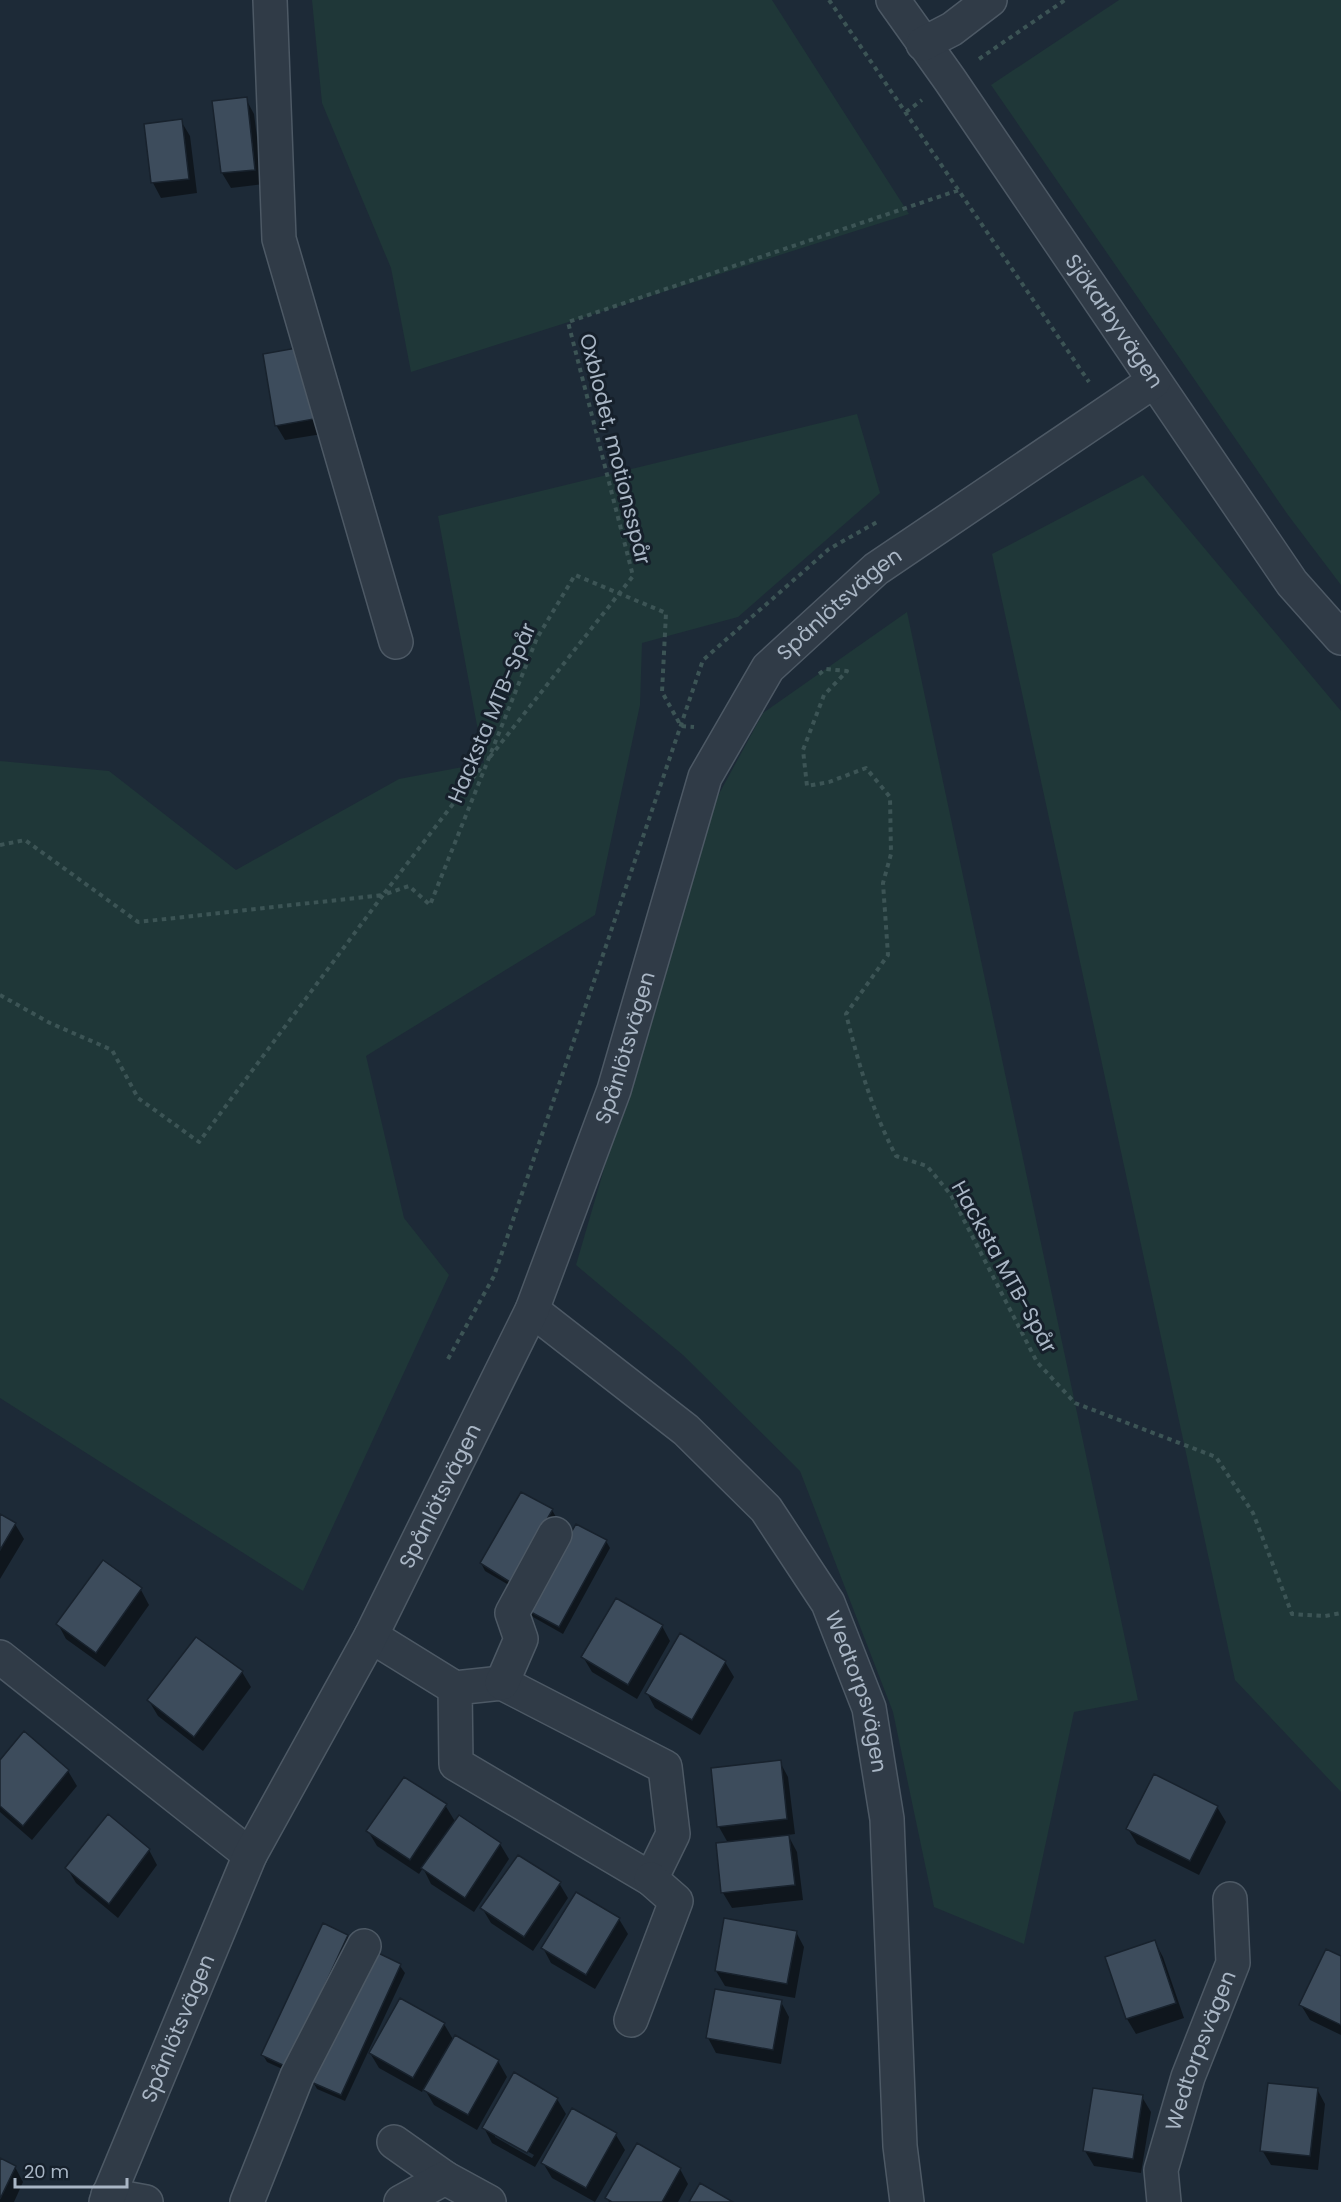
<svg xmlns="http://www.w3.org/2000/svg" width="1341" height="2202" font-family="Poppins,sans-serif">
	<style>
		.green { fill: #1f3738 }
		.shadow { fill: #0007; fill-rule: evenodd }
		.building { fill: #3d4c5c; stroke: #18222d; stroke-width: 1.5 }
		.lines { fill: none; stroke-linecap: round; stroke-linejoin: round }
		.minor-casing { stroke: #4d5965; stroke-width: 36 }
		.path { stroke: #3c5455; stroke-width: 4; stroke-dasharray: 4.5 4.5; stroke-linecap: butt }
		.minor { stroke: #303b47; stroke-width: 33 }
		.labels { text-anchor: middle; stroke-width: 6; stroke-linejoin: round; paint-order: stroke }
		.street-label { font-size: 21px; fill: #a9b6c5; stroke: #16202b }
	</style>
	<rect width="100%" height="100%" fill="#1d2a37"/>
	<path class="green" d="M312 0H772L909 214 411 372 391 268 322 103Z
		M1119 0H1341V585L1288 515 991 85Z
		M857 414 880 493 738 617 642 643 640 705 595 915 366 1056 404 1218 449 1275 303 1591 0 1398V761L109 771 236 870 399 779 484 763 438 516Z
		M1143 475 1341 711V1792L1235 1680 992 554Z
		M907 612 1138 1700 1074 1712 1024 1944 934 1907 893 1712 800 1471 683 1355 576 1265 707 816 763 713Z"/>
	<path class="shadow" d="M246 99 254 114 263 184 231 188 222 173Z
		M181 121 190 136 197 193 161 198 153 183 146 125Z
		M301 349 322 434 285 440 276 425Z
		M552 1510 556 1517 514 1588 485 1571 481 1563Z
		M0 1515 15 1524 24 1539 0 1579Z
		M606 1541 610 1548 563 1634 533 1617 529 1610Z
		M141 1590 149 1605 105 1667 66 1639 58 1624Z
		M662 1626 670 1641 637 1699 592 1672 583 1657Z
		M725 1662 734 1677 700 1735 655 1708 647 1693Z
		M242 1672 251 1687 203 1751 158 1716 149 1701Z
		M24 1734 68 1771 77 1786 32 1840 0 1812V1762Z
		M780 1762 788 1777 795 1834 788 1835 797 1852 803 1900 732 1908 723 1893 717 1844 728 1843 719 1827 712 1770Z
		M445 1805 456 1823 500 1844 509 1859 474 1912 431 1884 423 1868 419 1874 377 1846 368 1831Z
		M1217 1807 1226 1822 1199 1875 1137 1844 1128 1829Z
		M149 1850 157 1865 118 1918 76 1883 67 1868Z
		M559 1883 568 1898 533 1951 491 1923 482 1908Z
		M619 1919 628 1934 595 1989 551 1963 543 1948Z
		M796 1932 804 1947 795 1998 725 1986 716 1971Z
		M347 1936 351 1943 291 2073 267 2062 263 2055Z
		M1155 1942 1163 1957 1184 2018 1136 2034 1127 2019 1107 1958Z
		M373 1952 400 1966 405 1973 345 2101 317 2089 313 2082Z
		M1341 1958V2035L1310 2020 1301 2005Z
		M781 2002 789 2017 781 2064 716 2053 708 2038Z
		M444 2024 454 2041 456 2037 498 2061 507 2077 477 2130 434 2105 424 2088 422 2092 379 2068 370 2053Z
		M1317 2089 1325 2104 1318 2170 1271 2165 1262 2150Z
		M1142 2097 1151 2112 1141 2173 1094 2166 1085 2151Z
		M557 2099 566 2114 535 2167 492 2143 484 2128ZM495 2133 534 2155 532 2158 495 2137Z
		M616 2135 625 2150 595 2202 552 2178 543 2163Z
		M0 2160 15 2167 23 2182 14 2202H0Z
		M680 2169 688 2184 678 2202H609L607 2198Z"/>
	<path class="building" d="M247 97 255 170 221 173 212 101Z
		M182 119 189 179 151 183 144 124Z
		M302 347 314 419 275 426 263 354Z
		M521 1492 553 1509 510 1582 480 1563Z
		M0 1514 16 1523 0 1550Z
		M576 1524 607 1540 559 1627 527 1610Z
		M103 1560 142 1588 96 1653 56 1624Z
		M616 1598 663 1625 628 1685 581 1657Z
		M680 1633 726 1661 692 1720 645 1693Z
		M196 1637 243 1671 194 1737 147 1700Z
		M24 1731 69 1770 23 1826 0 1806V1760Z
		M781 1760 787 1819 717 1827 711 1768Z
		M1154 1774 1218 1806 1190 1861 1126 1829Z
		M404 1777 447 1804 410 1860 366 1831Z
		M108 1814 150 1849 109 1904 65 1868Z
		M459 1815 501 1843 465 1898 421 1868Z
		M789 1835 795 1885 721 1893 716 1843Z
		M518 1855 561 1882 524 1937 480 1908Z
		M576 1892 620 1918 586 1975 541 1948Z
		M724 1918 797 1931 787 1984 715 1971Z
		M323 1923 348 1935 287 2067 261 2055Z
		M1155 1940 1176 2003 1126 2019 1105 1957Z
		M1326 1949 1341 1956V2025L1299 2005Z
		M372 1950 401 1964 341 2095 311 2082Z
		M715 1989 782 2000 773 2050 706 2038Z
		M400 1998 445 2023 413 2078 369 2053Z
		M455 2035 499 2060 468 2115 423 2090Z
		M514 2072 558 2098 527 2153 482 2128Z
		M1268 2083 1318 2088 1310 2156 1260 2151Z
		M1093 2088 1143 2095 1133 2159 1083 2151Z
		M572 2108 617 2133 586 2188 541 2163Z
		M637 2143 681 2168 662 2202H612L605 2198Z
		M0 2158 16 2166 0 2199Z
		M700 2183 733 2202H689Z"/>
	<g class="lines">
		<defs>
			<g id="minor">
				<path d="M270 0 279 239 396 642"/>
				<path id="s1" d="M893 0 950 80 1292 583 1341 638"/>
				<path d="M923 44 952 29 990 0"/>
				<path id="s2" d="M532 1310 686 1430 766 1509 828 1603 869 1708 887 1819 900 2146 907 2202"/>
				<path d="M371 1636 455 1688 456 1764 651 1879 673 1834 665 1767 502 1683 455 1688"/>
				<path d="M0 1657 250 1855"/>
				<path d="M502 1683 521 1639 512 1613 555 1534"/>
				<path d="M631 2020 676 1901 651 1879"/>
				<path d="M394 2142 445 2178"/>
				<path d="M108 2195 146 2202"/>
				<path id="s3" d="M106 2202 250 1855 371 1636 532 1310 614 1090 705 777 768 668 876 569 1154 381"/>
				<path d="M247 2202 297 2076 364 1946"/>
				<path d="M401 2202 445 2178 489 2202"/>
				<path id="s4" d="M1164 2202 1161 2170 1188 2077 1233 1963 1230 1899"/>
			</g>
		</defs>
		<use href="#minor" class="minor-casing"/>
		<path class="path" d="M829 0 1089 382
			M979 59 1065 0
			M906 112 922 100
			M819 674 826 669 847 671 824 695 803 750 807 786 829 782 866 768 890 797 891 854 883 883 888 955 846 1014C859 1065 871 1108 896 1156L927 1166 951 1195 1037 1362 1075 1403 1216 1457 1253 1513 1292 1614 1325 1616 1341 1613
			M490 757 633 576 568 322 959 190
			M0 845 25 840 138 922 383 895 483 765
			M0 995 50 1023 112 1050 138 1098 199 1142 383 895 409 886 430 905 537 638 575 575 666 613 662 692 681 726 694 727
			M448 1359 494 1276 703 660 829 549 877 522"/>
		<use href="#minor" class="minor"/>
	</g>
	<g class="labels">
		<g class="street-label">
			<text dy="7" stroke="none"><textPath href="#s1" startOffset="390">Sjökarbyvägen</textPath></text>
			<text transform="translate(615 449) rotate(76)" y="7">Oxblodet, motionsspår</text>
			<text dy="7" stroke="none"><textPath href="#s3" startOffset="1772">Spånlötsvägen</textPath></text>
			<text transform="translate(492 713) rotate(-67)" y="7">Hacksta MTB-Spår</text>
			<text dy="7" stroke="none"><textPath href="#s3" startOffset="1268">Spånlötsvägen</textPath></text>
			<text transform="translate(1004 1267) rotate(61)" y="7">Hacksta MTB-Spår</text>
			<text dy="7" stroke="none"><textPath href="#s3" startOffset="782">Spånlötsvägen</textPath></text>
			<text dy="7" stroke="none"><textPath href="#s2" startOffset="514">Wedtorpsvägen</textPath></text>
			<text dy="7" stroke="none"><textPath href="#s3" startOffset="188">Spånlötsvägen</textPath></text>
			<text dy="7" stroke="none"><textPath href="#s4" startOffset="158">Wedtorpsvägen</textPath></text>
		</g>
	</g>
	<path d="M15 2178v9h112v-9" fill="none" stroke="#a9b6c5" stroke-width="3"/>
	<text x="24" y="2178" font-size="18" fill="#a9b6c5" stroke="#16202b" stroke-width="4.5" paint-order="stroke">20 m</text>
</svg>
